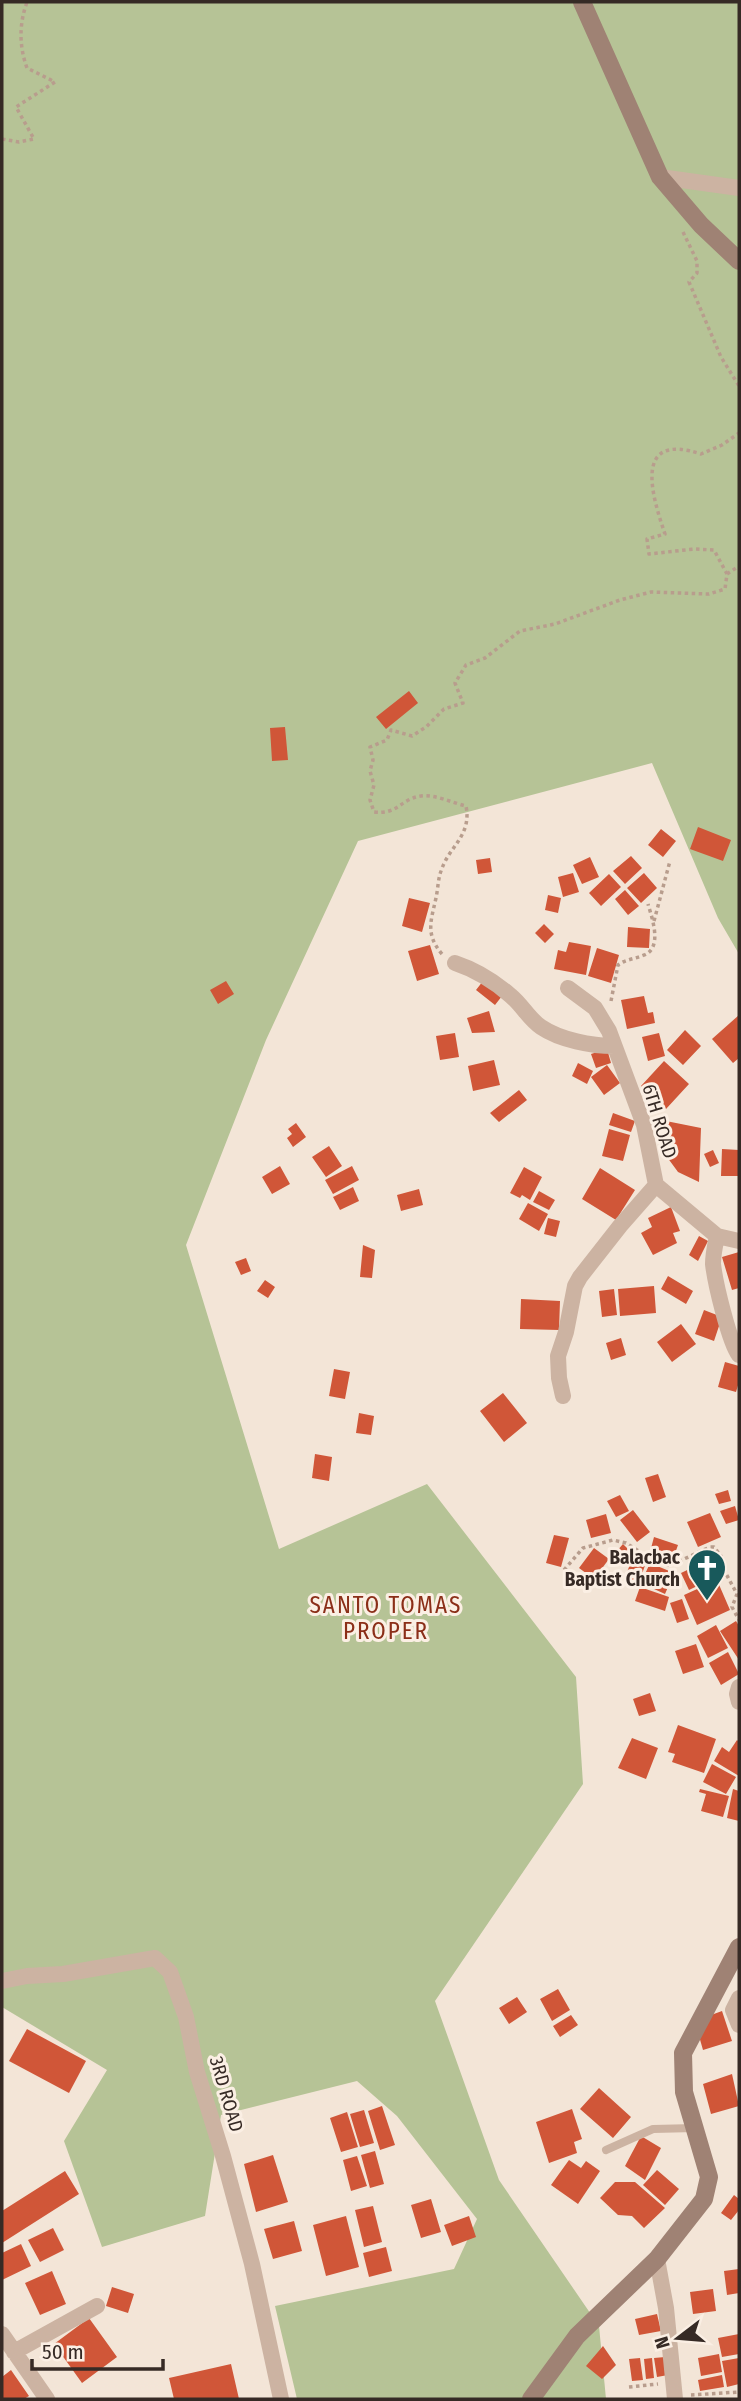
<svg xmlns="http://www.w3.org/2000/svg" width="741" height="2401" font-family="'Fira Sans Condensed',sans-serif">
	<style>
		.green { fill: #b6c396 }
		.building { fill: #d05638 }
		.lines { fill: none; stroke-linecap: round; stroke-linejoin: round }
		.path { stroke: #b89d8d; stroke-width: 3.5; stroke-dasharray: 3.5 3.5; stroke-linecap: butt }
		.service { stroke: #ccb3a2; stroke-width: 8 }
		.minor { stroke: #ccb3a2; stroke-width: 16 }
		.secondary { stroke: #9f8274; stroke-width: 18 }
		.labels { text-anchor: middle; stroke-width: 6; stroke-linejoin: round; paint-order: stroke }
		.street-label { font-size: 19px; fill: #362a25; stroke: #fbefe4 }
		.poi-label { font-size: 19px; font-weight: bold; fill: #362a25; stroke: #fbefe4; text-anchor: end }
		.quarter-label { font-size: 23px; letter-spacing: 2px; fill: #8b2e18; stroke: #fbefe4 }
	</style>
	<rect width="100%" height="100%" fill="#f3e5d7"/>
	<path class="green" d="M2 2H739V954L718 918 652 763 358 841 266 1040 186 1245 279 1549 427 1484 576 1677 583 1784 435 2001 499 2180 599 2326 606 2399H297L275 2306 454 2269 477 2219 397 2116 357 2081 221 2115 205 2216 102 2247 64 2141 107 2070 2 2007Z"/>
	<path class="building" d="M409 691 418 703 386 729 376 717Z
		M285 727 288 760 272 761 270 728Z
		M698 827 731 840 723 861 690 849Z
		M661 829 676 841 663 857 648 845Z
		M631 856 642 868 625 884 613 871Z
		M590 857 599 877 582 884 573 865Z
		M490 858 492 872 478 874 476 860Z
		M573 873 579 892 563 897 558 877Z
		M644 873 657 888 641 903 627 888Z
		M609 874 621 887 601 906 589 893Z
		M625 890 639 906 628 915 615 899Z
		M548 895 561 898 558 913 545 910Z
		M409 898 430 903 422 932 402 926Z
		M544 924 554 934 545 943 535 933Z
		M628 927 650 929 649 948 627 947Z
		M569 942 591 946 586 975 554 969 558 950 566 952Z
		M430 945 439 974 417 981 408 951Z
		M597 948 619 955 611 983 588 976Z
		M226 981 234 994 218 1004 210 990Z
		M483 981 502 996 495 1005 476 990Z
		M644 996 648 1013 653 1012 655 1023 627 1029 621 1000Z
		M489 1011 495 1032 472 1033 467 1018Z
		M739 1015V1058L733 1063 712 1039Z
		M685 1030 701 1046 683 1065 667 1050Z
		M455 1033 459 1057 440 1060 436 1036Z
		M659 1033 665 1056 648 1061 642 1037Z
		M607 1049 611 1063 596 1068 591 1054Z
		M494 1060 500 1085 473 1091 468 1066Z
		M664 1061 689 1084 666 1109 641 1086Z
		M578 1063 593 1071 587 1084 572 1076Z
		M607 1065 620 1083 604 1095 591 1077Z
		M519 1090 527 1100 499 1122 490 1113Z
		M613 1113 635 1121 631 1132 609 1125Z
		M666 1121 701 1128 699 1182 678 1172 667 1157 663 1142Z
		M296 1123 306 1137 293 1147 287 1138 292 1134 288 1129Z
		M609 1129 630 1135 623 1161 602 1156Z
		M329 1146 342 1166 326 1177 312 1157Z
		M722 1149 739 1150V1176H721Z
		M713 1150 719 1163 710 1167 704 1154Z
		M280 1166 290 1184 272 1194 262 1177Z
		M352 1166 359 1180 333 1194 325 1180Z
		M524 1167 542 1177 530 1200 522 1195 520 1198 510 1193Z
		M600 1168 635 1190 616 1220 582 1199Z
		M353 1187 359 1201 340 1210 333 1197Z
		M419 1189 423 1205 401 1211 397 1195Z
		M539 1191 555 1200 549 1210 533 1202Z
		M528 1203 548 1214 539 1231 519 1219Z
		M671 1207 680 1231 673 1233 677 1243 653 1255 641 1233 652 1227 648 1218Z
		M548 1218 560 1221 556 1237 544 1234Z
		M699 1236 708 1241 698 1261 689 1255Z
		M363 1245 375 1250 372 1278 360 1277Z
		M739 1252V1288L732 1290 722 1257Z
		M246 1258 251 1271 241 1275 235 1262Z
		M668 1276 693 1291 686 1304 661 1289Z
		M265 1280 275 1287 268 1298 257 1291Z
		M654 1286 656 1313 620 1316 618 1289Z
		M614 1289 617 1315 602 1317 599 1291Z
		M521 1299 560 1301 559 1330 520 1329Z
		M704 1310 722 1317 714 1341 695 1334Z
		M681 1324 696 1344 672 1362 657 1342Z
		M621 1338 626 1355 611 1360 606 1343Z
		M725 1362 739 1366V1382L736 1392 718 1387Z
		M334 1369 350 1372 345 1399 329 1396Z
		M503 1393 527 1423 504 1442 480 1411Z
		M359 1413 374 1416 371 1435 356 1433Z
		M315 1454 332 1457 329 1481 312 1478Z
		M658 1474 666 1497 653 1502 645 1478Z
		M728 1490 731 1501 719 1504 715 1494Z
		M620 1495 629 1511 616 1517 607 1501Z
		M735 1506 739 1520 726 1524 720 1511Z
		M633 1510 650 1532 637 1542 620 1520Z
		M710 1513 721 1537 698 1547 687 1522Z
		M606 1514 611 1533 591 1538 586 1520Z
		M554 1535 569 1538 561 1567 546 1563Z
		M654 1537 678 1545 673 1559 650 1552Z
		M623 1544 632 1553 625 1561 616 1552Z
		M594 1548 609 1559 594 1579 579 1568Z
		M634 1555 647 1560 638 1585 624 1579Z
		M712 1558 720 1575 689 1590 681 1573Z
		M650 1563 674 1573 665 1594 641 1583Z
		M717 1580 730 1610 697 1625 684 1595Z
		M640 1587 669 1597 665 1611 635 1601Z
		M682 1599 689 1619 677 1623 670 1603Z
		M736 1621 739 1626V1660L720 1631Z
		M716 1625 728 1648 708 1658 697 1636Z
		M696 1644 704 1667 683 1674 675 1651Z
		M728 1652 739 1674 721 1685 709 1663Z
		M650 1693 656 1711 639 1716 633 1699Z
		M678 1725 716 1739 704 1773 672 1762 675 1754 668 1752Z
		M632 1738 658 1748 646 1779 618 1768Z
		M737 1740 739 1742V1776L714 1761 722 1747 729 1752Z
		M712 1764 736 1777 726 1794 703 1782Z
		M700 1789 729 1796 723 1817 701 1811 706 1794 699 1792Z
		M733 1789 739 1791V1821L727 1818Z
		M558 1989 570 2010 552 2021 540 1999Z
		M517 1997 527 2012 509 2024 499 2008Z
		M722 2011 732 2041 703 2050 697 2029 703 2018Z
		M571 2015 578 2025 560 2037 553 2026Z
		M27 2029 86 2061 69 2093 9 2061Z
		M732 2074 739 2106 711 2114 703 2084Z
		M599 2088 631 2117 613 2138 580 2109Z
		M382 2106 395 2145 380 2150 368 2111Z
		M572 2109 582 2139 574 2142 577 2153 549 2163 536 2122Z
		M364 2110 374 2143 360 2147 350 2114Z
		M347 2112 358 2147 341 2152 330 2118Z
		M641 2136 661 2148 645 2180 625 2166Z
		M375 2151 384 2184 370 2188 361 2155Z
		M273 2155 288 2202 256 2212 244 2164Z
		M357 2156 367 2186 351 2191 343 2160Z
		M569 2160 581 2168 586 2161 600 2171 578 2204 551 2185Z
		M657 2170 679 2189 665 2205 643 2185Z
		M65 2171 79 2194 2 2243V2211Z
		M615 2182H635L665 2208 644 2228 632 2216 618 2215 600 2198Z
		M734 2195 739 2199V2210L731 2220 721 2213Z
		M431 2199 441 2232 421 2238 411 2205Z
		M373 2206 382 2242 364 2247 355 2210Z
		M346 2216 359 2267 326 2276 313 2225Z
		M469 2216 476 2237 452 2246 444 2225Z
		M294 2221 302 2251 273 2259 264 2229Z
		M53 2228 64 2250 40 2262 28 2240Z
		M21 2244 31 2266 2 2280V2253Z
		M386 2247 392 2271 369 2277 363 2253Z
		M739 2269V2293L727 2295 724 2271Z
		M52 2271 66 2304 40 2315 25 2283Z
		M112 2287 134 2294 128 2313 106 2306Z
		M713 2289 716 2311 693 2314 690 2292Z
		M657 2314 661 2331 639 2335 635 2319Z
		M89 2318 117 2357 82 2383 54 2344Z
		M739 2334V2354L722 2357 718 2338Z
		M603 2346 616 2365 602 2379 586 2366Z
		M719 2354 722 2372 701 2376 698 2358Z
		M665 2357 668 2375 657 2377 654 2358Z
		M640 2358 643 2380 632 2381 629 2359Z
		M652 2358 654 2378 646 2379 644 2359Z
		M739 2358V2384L727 2387 722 2361Z
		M231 2364 239 2399H174L169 2378Z
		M11 2370 29 2396 24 2399H2V2377Z
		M722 2375 724 2387 700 2391 698 2380Z"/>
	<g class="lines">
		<path class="path" d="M2 139 19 142 34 139 16 107 55 82 27 68C19 46 19 24 27 2
			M683 232 697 261V273L689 282 721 357 739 386
			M727 574 739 566
			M654 921 670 861
			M442 954C425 934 431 921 436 898 438 889 438 879 441 871 449 846 472 836 466 806 453 803 434 794 421 796 400 799 398 815 374 812L370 800 374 785 370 771 373 760 370 747 387 740 391 730 412 736 426 727 444 709 463 703 455 683 466 665 485 658 520 631 555 624 620 600 651 592 709 594 725 589 727 574 714 550 694 549 649 554 647 539 665 534C652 496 632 431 701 454L722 445 739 433
			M611 1001 618 965C626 959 635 959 644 955 663 948 652 918 648 904
			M564 1570 583 1548 613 1540 626 1543 654 1561 664 1565H671L710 1547H714L721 1556 724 1570 737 1594 732 1607 739 1620
			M629 2387 658 2384
			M691 2395 739 2392"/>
		<path class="service" d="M606 2150 653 2129 695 2128"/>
		<path class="minor" d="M660 177 739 188
			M455 963C476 970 494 981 511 996 522 1005 529 1019 541 1027 560 1040 592 1046 614 1046
			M568 988 595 1008 609 1031 644 1125 656 1185 717 1236 739 1241
			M717 1236C715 1246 713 1254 713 1264 715 1282 729 1342 739 1355
			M563 1396 559 1378 558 1356 566 1332 575 1286 580 1277 620 1226 656 1185
			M739 1687 737 1694 739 1702
			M2 1981 27 1976 63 1974 155 1958 170 1972 186 2017 197 2072 223 2156 252 2264 281 2399
			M739 1998 733 2010 739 2025
			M657 2259 666 2308 675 2399
			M2 2334 47 2399
			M14 2352 97 2306"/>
		<path class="secondary" d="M582 2 660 177 701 225 739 261
			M531 2399 577 2336 657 2259 704 2199 709 2177 684 2092 683 2053 739 1947"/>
	</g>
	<defs>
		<symbol id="church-pin" viewBox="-11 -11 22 30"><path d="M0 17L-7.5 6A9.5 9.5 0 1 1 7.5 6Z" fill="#18595b" stroke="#fbefe4"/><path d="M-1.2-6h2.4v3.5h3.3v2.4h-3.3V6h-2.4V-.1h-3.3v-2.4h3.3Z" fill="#fff"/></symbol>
	</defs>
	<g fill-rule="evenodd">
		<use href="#church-pin" x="685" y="1546" width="44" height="60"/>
	</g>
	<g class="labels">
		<g class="street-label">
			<text transform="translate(660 1121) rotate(73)" y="7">6TH ROAD</text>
			<text transform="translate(227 2094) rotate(74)" y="7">3RD ROAD</text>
		</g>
		<g class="poi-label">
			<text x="680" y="1564">Balacbac<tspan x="680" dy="22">Baptist Church</tspan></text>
		</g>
		<g class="quarter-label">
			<text x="386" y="1613">SANTO TOMAS<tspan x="386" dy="26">PROPER</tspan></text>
		</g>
	</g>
	<rect width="741" height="2401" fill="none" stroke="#362a25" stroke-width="7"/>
	<g transform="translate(678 2338) rotate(254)" stroke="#fbefe4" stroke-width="5" paint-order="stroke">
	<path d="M0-5L12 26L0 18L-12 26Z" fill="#362a25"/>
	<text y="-10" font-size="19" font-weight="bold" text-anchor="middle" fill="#362a25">N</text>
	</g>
	<path d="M32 2359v10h131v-10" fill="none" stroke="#362a25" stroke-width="3.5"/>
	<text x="42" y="2359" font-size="21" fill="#362a25" stroke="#fbefe4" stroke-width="5" paint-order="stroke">50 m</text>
</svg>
